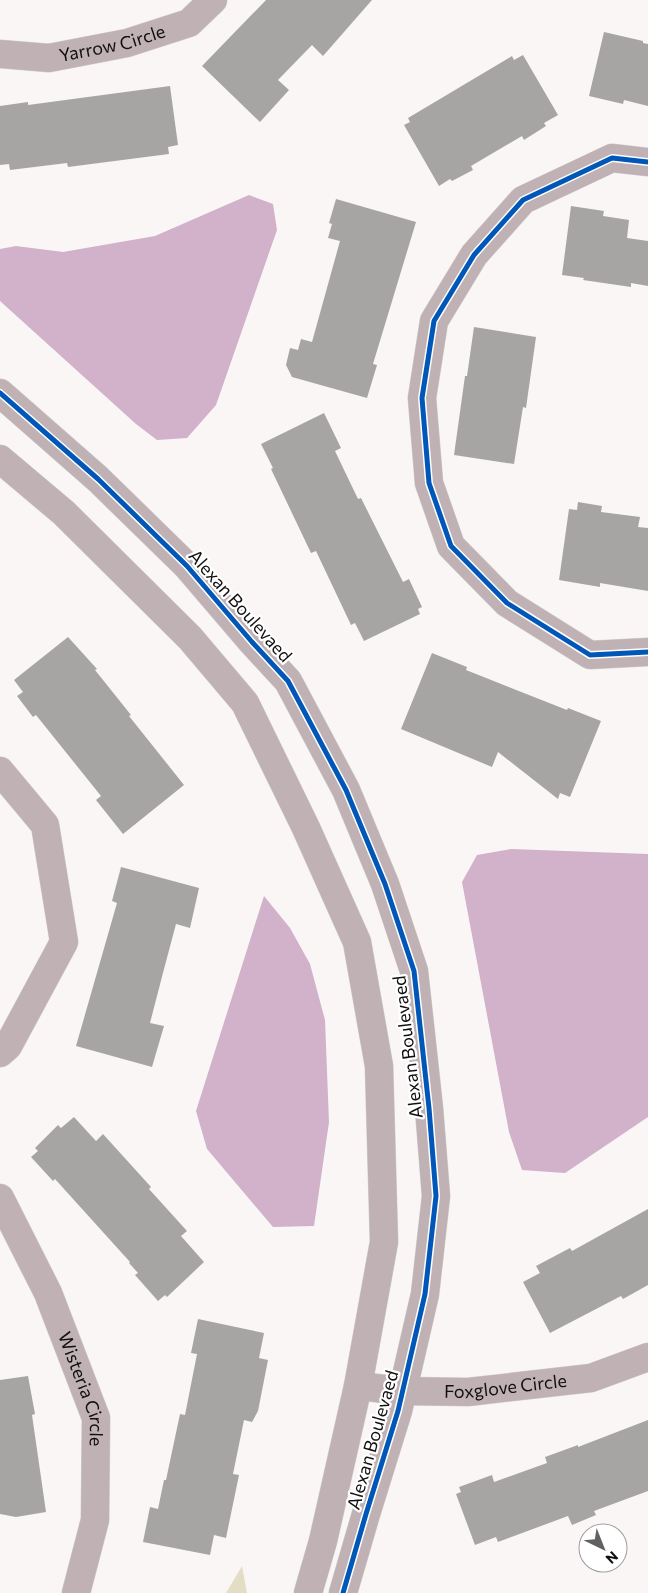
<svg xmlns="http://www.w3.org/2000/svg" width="648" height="1593" font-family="Commissioner,sans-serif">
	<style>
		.green { fill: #e3ddc6 }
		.water { fill: #d2b1ca }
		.building { fill: #a7a5a4 }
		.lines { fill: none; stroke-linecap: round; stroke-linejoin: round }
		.minor-casing { stroke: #d3d1d1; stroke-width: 29 }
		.minor { stroke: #c0b2b4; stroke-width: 28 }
		.cycleway-casing { stroke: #fff; stroke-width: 8 }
		.cycleway { stroke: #0057b8; stroke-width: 5 }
		.labels { text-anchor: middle; stroke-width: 4.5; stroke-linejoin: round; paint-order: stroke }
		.street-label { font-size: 18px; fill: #110f0f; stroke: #fff }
	</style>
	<rect width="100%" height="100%" fill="#f9f6f5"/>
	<path class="green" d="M242 1566 247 1593H226Z"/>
	<path class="water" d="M249 195 273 204 277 230 216 405 187 438 157 440 136 424 0 301V249L16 246 63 252 155 236Z
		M511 849 648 854V1117L565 1173 522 1170 509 1132 462 882 477 855Z
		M264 896 290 928 310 964 325 1020 329 1122 314 1226 273 1227 207 1149 196 1111Z"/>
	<path class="building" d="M266 0H372L323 56 312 45 278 80 289 90 260 122 202 66Z
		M604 32 643 41V43L648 44V106L624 100 623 104 589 96Z
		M523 55 558 115 544 123 546 126 524 140 522 136 471 166 473 170 452 181 450 179 439 186 404 125 410 122 408 118 512 56 514 60Z
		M170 86 178 145 168 147 169 154 68 167 67 163 10 170 9 164 0 165V106L28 102V105Z
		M336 199 416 222 373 364 377 365 367 398 292 377 286 365 290 348 298 350 301 339 312 342 340 241 328 238 332 224 329 223Z
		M571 206 604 211 603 216 629 220 627 238 648 241V286L631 283V287L583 280 584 278 562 275Z
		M474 327 536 337 526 408 523 407 514 464 454 455 465 376H467Z
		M324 413 341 448 335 451 358 499 361 498 403 582 409 579 422 607 418 609 420 614 364 641 355 623 351 625 316 551 311 553 271 469 273 468 261 444Z
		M578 502 602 506 601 512 640 517 638 527 648 528V591L600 583V587L559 580 569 509 577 510Z
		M68 637 97 669 95 670 131 715 129 716 184 785 123 834 96 800 101 796 36 715 33 717 17 696 23 692 14 680Z
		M432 653 467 667 466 670 567 710 568 708 601 721 570 797 560 793 558 799 498 752 492 767 401 729Z
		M121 867 199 888 190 928 176 924 164 969 150 1023 164 1026 152 1067 76 1046 117 903 112 901Z
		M74 1117 96 1141 103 1134 151 1187 149 1189 187 1231 181 1236 204 1262 167 1297 165 1295 158 1301 135 1275 138 1273 129 1263 130 1262 55 1179 53 1181 31 1157 38 1151 35 1148 58 1125 61 1128Z
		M648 1209V1285L623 1299 621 1296 550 1333 523 1282 540 1273 536 1266 570 1248 572 1251Z
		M198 1319 264 1333 259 1358 268 1360 258 1411 252 1422 244 1420 233 1474 239 1475 226 1538 214 1535 210 1555 143 1542 150 1507 158 1509 164 1480H166L180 1414 185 1415 197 1354 191 1353Z
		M28 1376 35 1414 32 1415 46 1512 16 1517 0 1514V1380Z
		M648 1420V1491L594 1511 596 1515 572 1525 568 1516 498 1542 496 1537 475 1545 456 1494 461 1492 459 1487 492 1475 494 1482 547 1463 545 1457 578 1445V1447Z"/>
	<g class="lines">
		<defs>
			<g id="minor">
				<path id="s1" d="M0 54 49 58 127 43 189 23 213 0"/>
				<path d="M648 162 612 158 523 200 474 255 434 321 422 398 429 483 451 546 507 603 590 655 648 652"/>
				<path d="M0 393 98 479 187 566 252 642 288 681 346 790 385 884 414 971 429 1108 436 1196 425 1294 398 1411 366 1514 343 1593"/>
				<path d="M0 459 64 513 190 638 245 703 306 828 357 942 379 1066 384 1242 358 1386 323 1541 308 1593"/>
				<path d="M0 771 45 825 64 942 8 1046 0 1053"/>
				<path id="s2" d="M0 1198 48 1293 96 1418 95 1520 76 1593"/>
				<path id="s3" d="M358 1386 403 1391 468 1392 591 1378 648 1357"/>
			</g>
		</defs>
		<use href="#minor" class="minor-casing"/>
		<use href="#minor" class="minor"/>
		<defs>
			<path id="cycleway" d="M648 162 612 158 523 200 474 255 434 321 422 398 429 483 451 546 507 603 590 655 648 652
				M0 393 98 479 187 566 252 642 288 681 346 790 385 884 414 971 429 1108 436 1196 425 1294 398 1411 366 1514 343 1593"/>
		</defs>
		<use href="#cycleway" class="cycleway-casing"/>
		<use href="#cycleway" class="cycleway"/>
	</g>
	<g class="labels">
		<g class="street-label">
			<text dy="6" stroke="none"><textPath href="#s1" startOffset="114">Yarrow Circle</textPath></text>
			<text transform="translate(240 606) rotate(48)" y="6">Alexan Boulevaed</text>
			<text transform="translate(408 1047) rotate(-97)" y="6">Alexan Boulevaed</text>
			<text dy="6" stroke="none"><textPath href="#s3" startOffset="148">Foxglove Circle</textPath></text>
			<text dy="6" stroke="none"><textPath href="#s2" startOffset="209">Wisteria Circle</textPath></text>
			<text transform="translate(373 1440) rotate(-74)" y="6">Alexan Boulevaed</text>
		</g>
	</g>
	<g transform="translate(603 1548) rotate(137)"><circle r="24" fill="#ffffff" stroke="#a09f9f"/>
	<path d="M0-4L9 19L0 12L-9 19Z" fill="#626060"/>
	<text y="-8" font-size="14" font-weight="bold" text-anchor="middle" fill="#110f0f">N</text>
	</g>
</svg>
